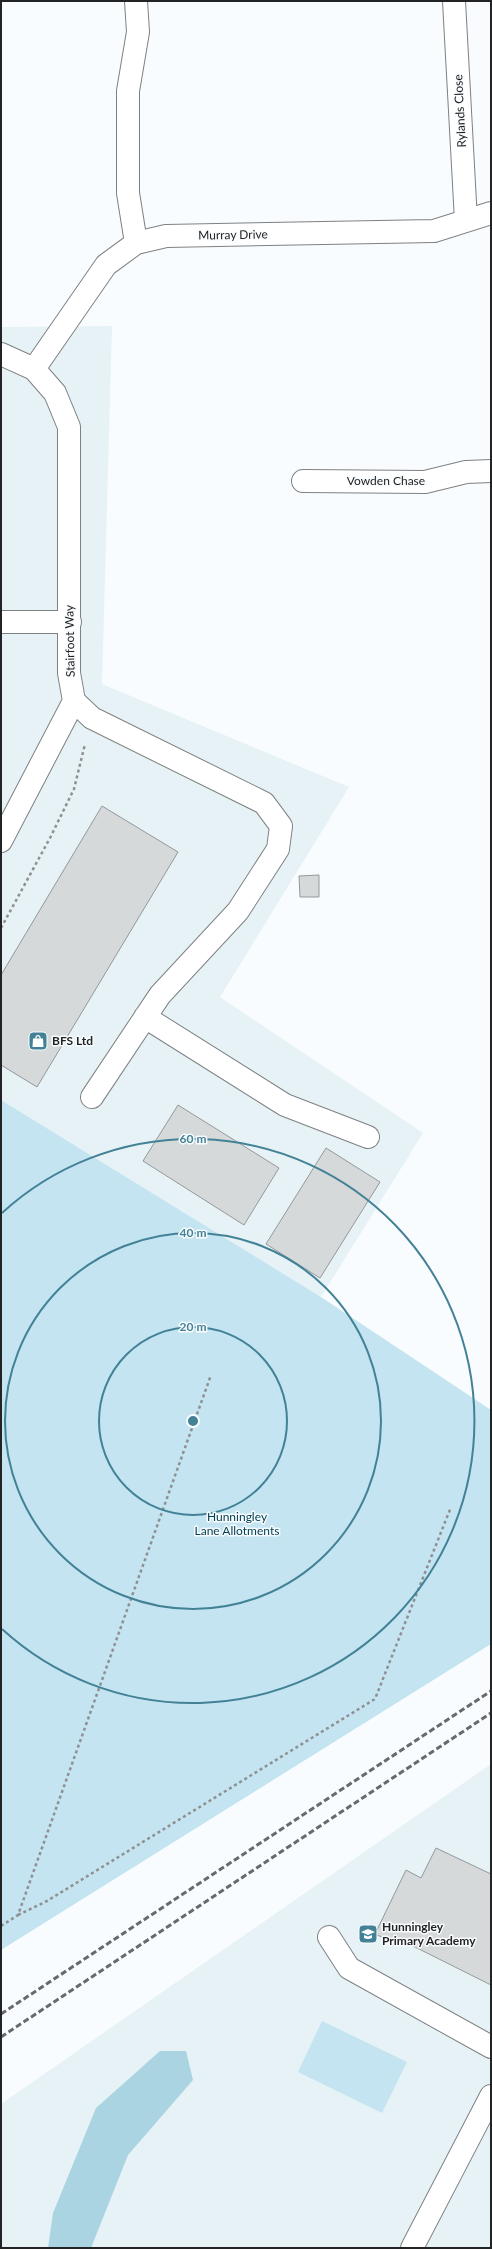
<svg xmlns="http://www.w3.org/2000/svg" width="492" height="2249" font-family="Lato,sans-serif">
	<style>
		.built { fill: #e6f2f6 }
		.green { fill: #c3e4f0 }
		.forest { fill: #abd4e3 }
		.building { fill: #d6d9da; stroke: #95989a }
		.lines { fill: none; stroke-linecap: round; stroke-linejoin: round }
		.minor-casing { stroke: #7e8183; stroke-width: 24 }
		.path { stroke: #8e9092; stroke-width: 2.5; stroke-dasharray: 3 3; stroke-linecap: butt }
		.minor { stroke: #fff; stroke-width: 22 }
		.rail { stroke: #68696b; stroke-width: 3; stroke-dasharray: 6 3; stroke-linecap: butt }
		.ring { fill: none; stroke: #438296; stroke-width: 2 }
		.labels { text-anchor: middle; stroke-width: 3; stroke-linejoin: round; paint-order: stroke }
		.street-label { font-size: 12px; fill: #222324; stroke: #f9fcfe }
		.poi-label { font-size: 12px; font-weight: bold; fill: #222324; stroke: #f9fcfe; text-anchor: start }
		.park-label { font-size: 12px; fill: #044252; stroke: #f9fcfe }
		.centre { fill: #438296; stroke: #f9fcfe; stroke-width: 2 }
		.ring-label { font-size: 12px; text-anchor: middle; font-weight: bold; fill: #438296; stroke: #f9fcfe; stroke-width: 3; stroke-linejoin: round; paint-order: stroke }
	</style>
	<rect width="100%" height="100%" fill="#f9fcfe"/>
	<path class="built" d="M112 326 102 684 349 787 220 997 423 1133 321 1297 1 1100V327Z
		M491 1764V2248H5L1 2246V2104Z"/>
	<path class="green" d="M1 1100 321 1297 491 1410V1644L1 1950Z
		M322 2021 407 2062 382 2113 298 2072Z"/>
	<path class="forest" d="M160 2051H186L193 2080 128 2155 91 2248H48L53 2213 96 2108Z"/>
	<path class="building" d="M102 806 178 852 37 1087 1 1065V975Z
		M319 875V897H300L299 876Z
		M178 1105 279 1168 244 1225 143 1161Z
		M326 1148 380 1182 320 1278 266 1244Z
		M436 1848 491 1874V1985L399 1939 397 1944 375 1934 406 1870 421 1878Z"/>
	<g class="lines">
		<defs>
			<path id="minor" d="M454 1 466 221
				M136 243 128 193V91L138 32 136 1
				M1 354 34 369 55 393 69 427V673L74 701 92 718 264 803 281 826 278 849 238 911 160 995 92 1097
				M34 369 106 265 136 243 166 236 434 231 491 213
				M303 481 425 482 466 472 491 471
				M1 622H70
				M1 841 74 701
				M145 1017 285 1105 368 1137
				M329 1937 349 1968 491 2047
				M412 2248 491 2096"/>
		</defs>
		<use href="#minor" class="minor-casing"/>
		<path class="path" d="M1 928 50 838 74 789 85 744
			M18 1915 47 1901 375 1699 451 1507
			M1 1926 18 1915 211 1375"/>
		<use href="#minor" class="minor"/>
		<path class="rail" d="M1 2014 491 1691
			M1 2037 491 1713"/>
	</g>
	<g class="ring">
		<circle cx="193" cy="1421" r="94"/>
		<circle cx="193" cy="1421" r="188"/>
		<path d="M2 1213A282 282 0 1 1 2 1629"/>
	</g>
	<defs>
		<symbol id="shop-square" viewBox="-11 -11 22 22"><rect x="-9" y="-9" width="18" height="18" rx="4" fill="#438296" stroke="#f9fcfe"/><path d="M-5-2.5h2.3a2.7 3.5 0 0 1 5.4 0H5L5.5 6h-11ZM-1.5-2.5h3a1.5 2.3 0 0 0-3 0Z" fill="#fff"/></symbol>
		<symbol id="school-square" viewBox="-11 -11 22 22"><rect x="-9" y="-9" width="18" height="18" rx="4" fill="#438296" stroke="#f9fcfe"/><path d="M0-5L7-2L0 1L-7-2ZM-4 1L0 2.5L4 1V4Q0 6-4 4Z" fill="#fff"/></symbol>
	</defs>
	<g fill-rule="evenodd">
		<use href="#shop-square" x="27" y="1030" width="22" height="22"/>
		<use href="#school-square" x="357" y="1923" width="22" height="22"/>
	</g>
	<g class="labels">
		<g class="street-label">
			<text transform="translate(460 111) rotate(-93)" y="4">Rylands Close</text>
			<text transform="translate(233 235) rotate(-1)" y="4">Murray Drive</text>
			<text x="386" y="485">Vowden Chase</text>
			<text transform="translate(70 641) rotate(-91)" y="4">Stairfoot Way</text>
		</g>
		<g class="poi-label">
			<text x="52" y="1045">BFS Ltd</text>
			<text x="382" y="1931">Hunningley<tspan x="382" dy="14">Primary Academy</tspan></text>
		</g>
		<g class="park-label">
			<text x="237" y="1521">Hunningley<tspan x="237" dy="14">Lane Allotments</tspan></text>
		</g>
	</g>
	<circle cx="193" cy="1421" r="6" class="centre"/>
	<g class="ring-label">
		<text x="193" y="1143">60 m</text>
		<text x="193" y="1237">40 m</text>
		<text x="193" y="1331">20 m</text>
	</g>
	<rect width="492" height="2249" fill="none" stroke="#222324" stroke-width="4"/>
</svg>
